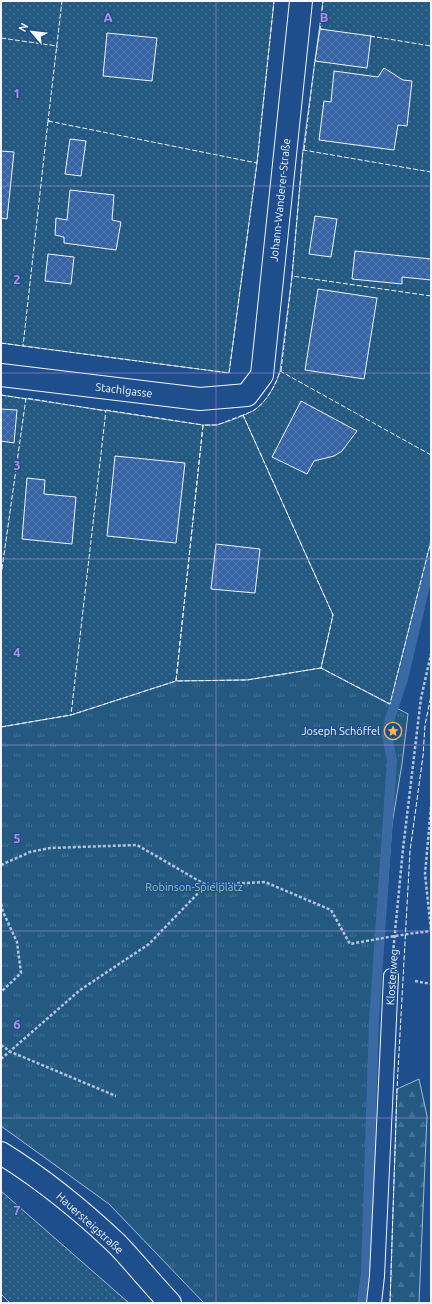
<svg xmlns="http://www.w3.org/2000/svg" width="432" height="1304" font-family="Ubuntu,sans-serif">
	<style>
		.grass { fill: url(#grass-dots); stroke: #a8bbd7 }
		.forest { fill: url(#forest-firs); stroke: #a8bbd7 }
		.park { fill: url(#park-tufts); stroke: #a8bbd7 }
		.lines { fill: none; stroke-linecap: round; stroke-linejoin: round }
		.stream { stroke: #3b69a3; stroke-width: 10 }
		.building { fill: url(#building-cross-hatch); stroke: #f2f6ff }
		.lane-casing { stroke: #f2f6ff; stroke-width: 16 }
		.street-casing { stroke: #f2f6ff; stroke-width: 24 }
		.secondary-casing { stroke: #f2f6ff; stroke-width: 24 }
		.path { stroke: #b3c4dc; stroke-width: 2.5; stroke-dasharray: 3 2; stroke-linecap: butt }
		.lane { stroke: #1f4e8c; stroke-width: 14 }
		.street { stroke: #1f4e8c; stroke-width: 22 }
		.secondary { stroke: #1f4e8c; stroke-width: 22 }
		.fence { stroke: #f2f6ff; stroke-width: 1; stroke-dasharray: 5 2; stroke-linecap: butt }
		.grid { fill: none; stroke: #b691df; stroke-width: 1; stroke-opacity: 0.55 }
		.labels { text-anchor: middle; stroke-width: 3; stroke-linejoin: round; paint-order: stroke }
		.street-label { font-size: 11px; fill: #f2f6ff; stroke: #1f4e8c }
		.poi-label { font-size: 11px; fill: #f2f6ff; stroke: #1f4e8c; text-anchor: end }
		.park-label { font-size: 11px; fill: #97c8a6; stroke: #1f4e8c }
		.grid-label { font-size: 13px; text-anchor: middle; font-weight: bold; fill: #b691df; stroke: #1f4e8c; stroke-width: 3; stroke-linejoin: round; paint-order: stroke }
	</style>
	<defs>
		<pattern id="grass-dots" width="8" height="8" patternUnits="userSpaceOnUse"><rect width="8" height="8" fill="#245a82"/><path d="M2 2h.1M6 6h.1" fill="none" stroke="#447295" stroke-width="1.8" stroke-linecap="round"/></pattern>
		<pattern id="forest-firs" width="22" height="20" patternUnits="userSpaceOnUse"><rect width="22" height="20" fill="#245a82"/><path d="M5 1l3.5 6h-7zM16 11l3.5 6h-7z" fill="#447295"/></pattern>
		<pattern id="park-tufts" width="24" height="20" patternUnits="userSpaceOnUse"><rect width="24" height="20" fill="#245a82"/><path d="M3 7l-1-3M5 7V3M7 7l1-3M15 17l-1-3M17 17v-4M19 17l1-3" fill="none" stroke="#447295"/></pattern>
		<pattern id="building-cross-hatch" width="8" height="8" patternUnits="userSpaceOnUse"><rect width="8" height="8" fill="#3563a3"/><path d="M0 0l8 8M0 8l8-8" fill="none" stroke="#537ab1"/></pattern>
	</defs>
	<rect width="100%" height="100%" fill="#1f4e8c"/>
	<path class="grass" d="M1 1H274L257 163 229 373 1 343Z
		M323 1H431V541L390 704 321 668 247 680 176 681 71 715 1 727V395L203 425C207 425 212 425 216 425 225 423 250 414 257 408 267 401 277 382 280 371L292 276 303 150Z
		M1 1191 129 1303H10L1 1294Z"/>
	<path class="forest" d="M419 1079 427 1116 419 1303H390L397 1089Z"/>
	<path class="park" d="M321 668 408 714 402 764 392 824 377 1020 369 1270 365 1303H204L109 1204 1 1126V727L71 715 176 681 247 680Z"/>
	<g class="lines">
		<path class="stream" d="M362 1303 366 1273 374 1021 392 760 387 736 390 718 403 679 431 560"/>
	</g>
	<path class="building" d="M320 29 371 36 367 68 315 61Z
		M107 33 157 38 152 81 103 76Z
		M384 68 403 80 412 81 407 126 398 125 394 150 319 140 324 101 331 102 334 71 378 77Z
		M70 139 86 141 81 176 65 174Z
		M1 151 14 152 7 219 1 218Z
		M70 190 114 195 112 220 121 222 116 250 64 243V237L55 235 56 218 67 220Z
		M315 216 337 219 331 257 309 254Z
		M355 251 431 259V280L402 277V284L352 279Z
		M48 254 74 257 71 284 45 281Z
		M318 289 377 298 364 379 305 370Z
		M301 401 357 431 342 451 334 456 314 461 307 474 272 457Z
		M1 409 17 410 14 443 1 441Z
		M115 456 185 463 176 543 107 536Z
		M27 478 45 480 44 494 76 497 72 544 22 539Z
		M216 544 260 549 255 593 211 589Z"/>
	<g class="lines">
		<defs>
			<path id="lane" d="M374 1303 377 1276 391 976"/>
			<path id="street" d="M1 375 200 399 247 395 262 375 301 1"/>
			<path id="secondary" d="M1 1153C43 1179 81 1210 117 1244 135 1263 152 1284 170 1303"/>
		</defs>
		<use href="#lane" class="lane-casing"/>
		<use href="#street" class="street-casing"/>
		<use href="#secondary" class="secondary-casing"/>
		<path class="path" d="M431 807 425 874 431 930
			M1 865 30 852 50 848 137 845 206 885 265 882 331 910 350 944C377 939 404 934 431 931
			M1 904 3 912 17 942 21 973 1 992
			M393 953 403 849 421 698 431 654
			M415 981 431 984
			M1 1045 11 1052 116 1096
			M1 1059 80 990 149 944 206 885"/>
		<use href="#lane" class="lane"/>
		<use href="#street" class="street"/>
		<use href="#secondary" class="secondary"/>
		<path class="fence" d="M322 29H320L323 1
			M370 36 431 46
			M1 38 57 46V48
			M48 121 257 163 229 373 23 346Z
			M50 121H48L62 1
			M304 150 315 60
			M256 162 257 163 274 1
			M292 276 303 150 431 172
			M1 343 23 346
			M281 371 292 276 431 296
			M1 395 26 399
			M106 410 203 425 176 681 71 715Z
			M243 415 333 615 321 668 247 680 176 681 203 425H217Z
			M431 455 280 371C276 384 269 398 258 407 255 411 248 413 243 415L333 615 321 668 390 704 431 541
			M1 576 26 398 106 411
			M1 727 71 715
			M390 1303 397 1089 410 851 423 756 425 725 431 696"/>
	</g>
	<path class="grid" d="M216 1V1303M1 186H431M1 373H431M1 559H431M1 745H431M1 931H431M1 1118H431"/>
	<defs>
		<symbol id="sight-ring" viewBox="-11 -11 22 22"><circle r="9.5" fill="#1f4e8c" stroke="#ffb74d" stroke-width="1.5"/><path d="M0-6L1.8-2.2L6-1.7L2.9 1.2L3.7 5.4L0 3.3L-3.7 5.4L-2.9 1.2L-6-1.7L-1.8-2.2Z" fill="#ffb74d"/></symbol>
	</defs>
	<g fill-rule="evenodd">
		<use href="#sight-ring" x="383" y="721" width="20" height="20"/>
	</g>
	<g class="labels">
		<g class="street-label">
			<text transform="translate(280 200) rotate(-84)" y="4">Johann-Wanderer-Straße</text>
			<text transform="translate(124 390) rotate(7)" y="4">Stachlgasse</text>
			<text transform="translate(392 977) rotate(-86)" y="4">Klosterweg</text>
			<text transform="translate(90 1223) rotate(42)" y="4">Hauersteigstraße</text>
		</g>
		<g class="poi-label">
			<text x="380" y="735">Joseph Schöffel</text>
		</g>
		<g class="park-label">
			<text x="194" y="891">Robinson-Spielplatz</text>
		</g>
	</g>
	<g class="grid-label">
		<text x="108" y="22">A</text>
		<text x="324" y="22">B</text>
		<text x="17" y="98">1</text>
		<text x="17" y="284">2</text>
		<text x="17" y="470">3</text>
		<text x="17" y="657">4</text>
		<text x="17" y="843">5</text>
		<text x="17" y="1029">6</text>
		<text x="17" y="1215">7</text>
	</g>
	<rect width="432" height="1304" fill="none" stroke="#f2f6ff" stroke-width="4"/>
	<g transform="translate(32 32) rotate(298)" stroke="#1f4e8c" stroke-width="3" paint-order="stroke">
	<path d="M0-3L7 15L0 10L-7 15Z" fill="#f2f6ff"/>
	<text y="-6" font-size="11" font-weight="bold" text-anchor="middle" fill="#f2f6ff">N</text>
	</g>
</svg>
